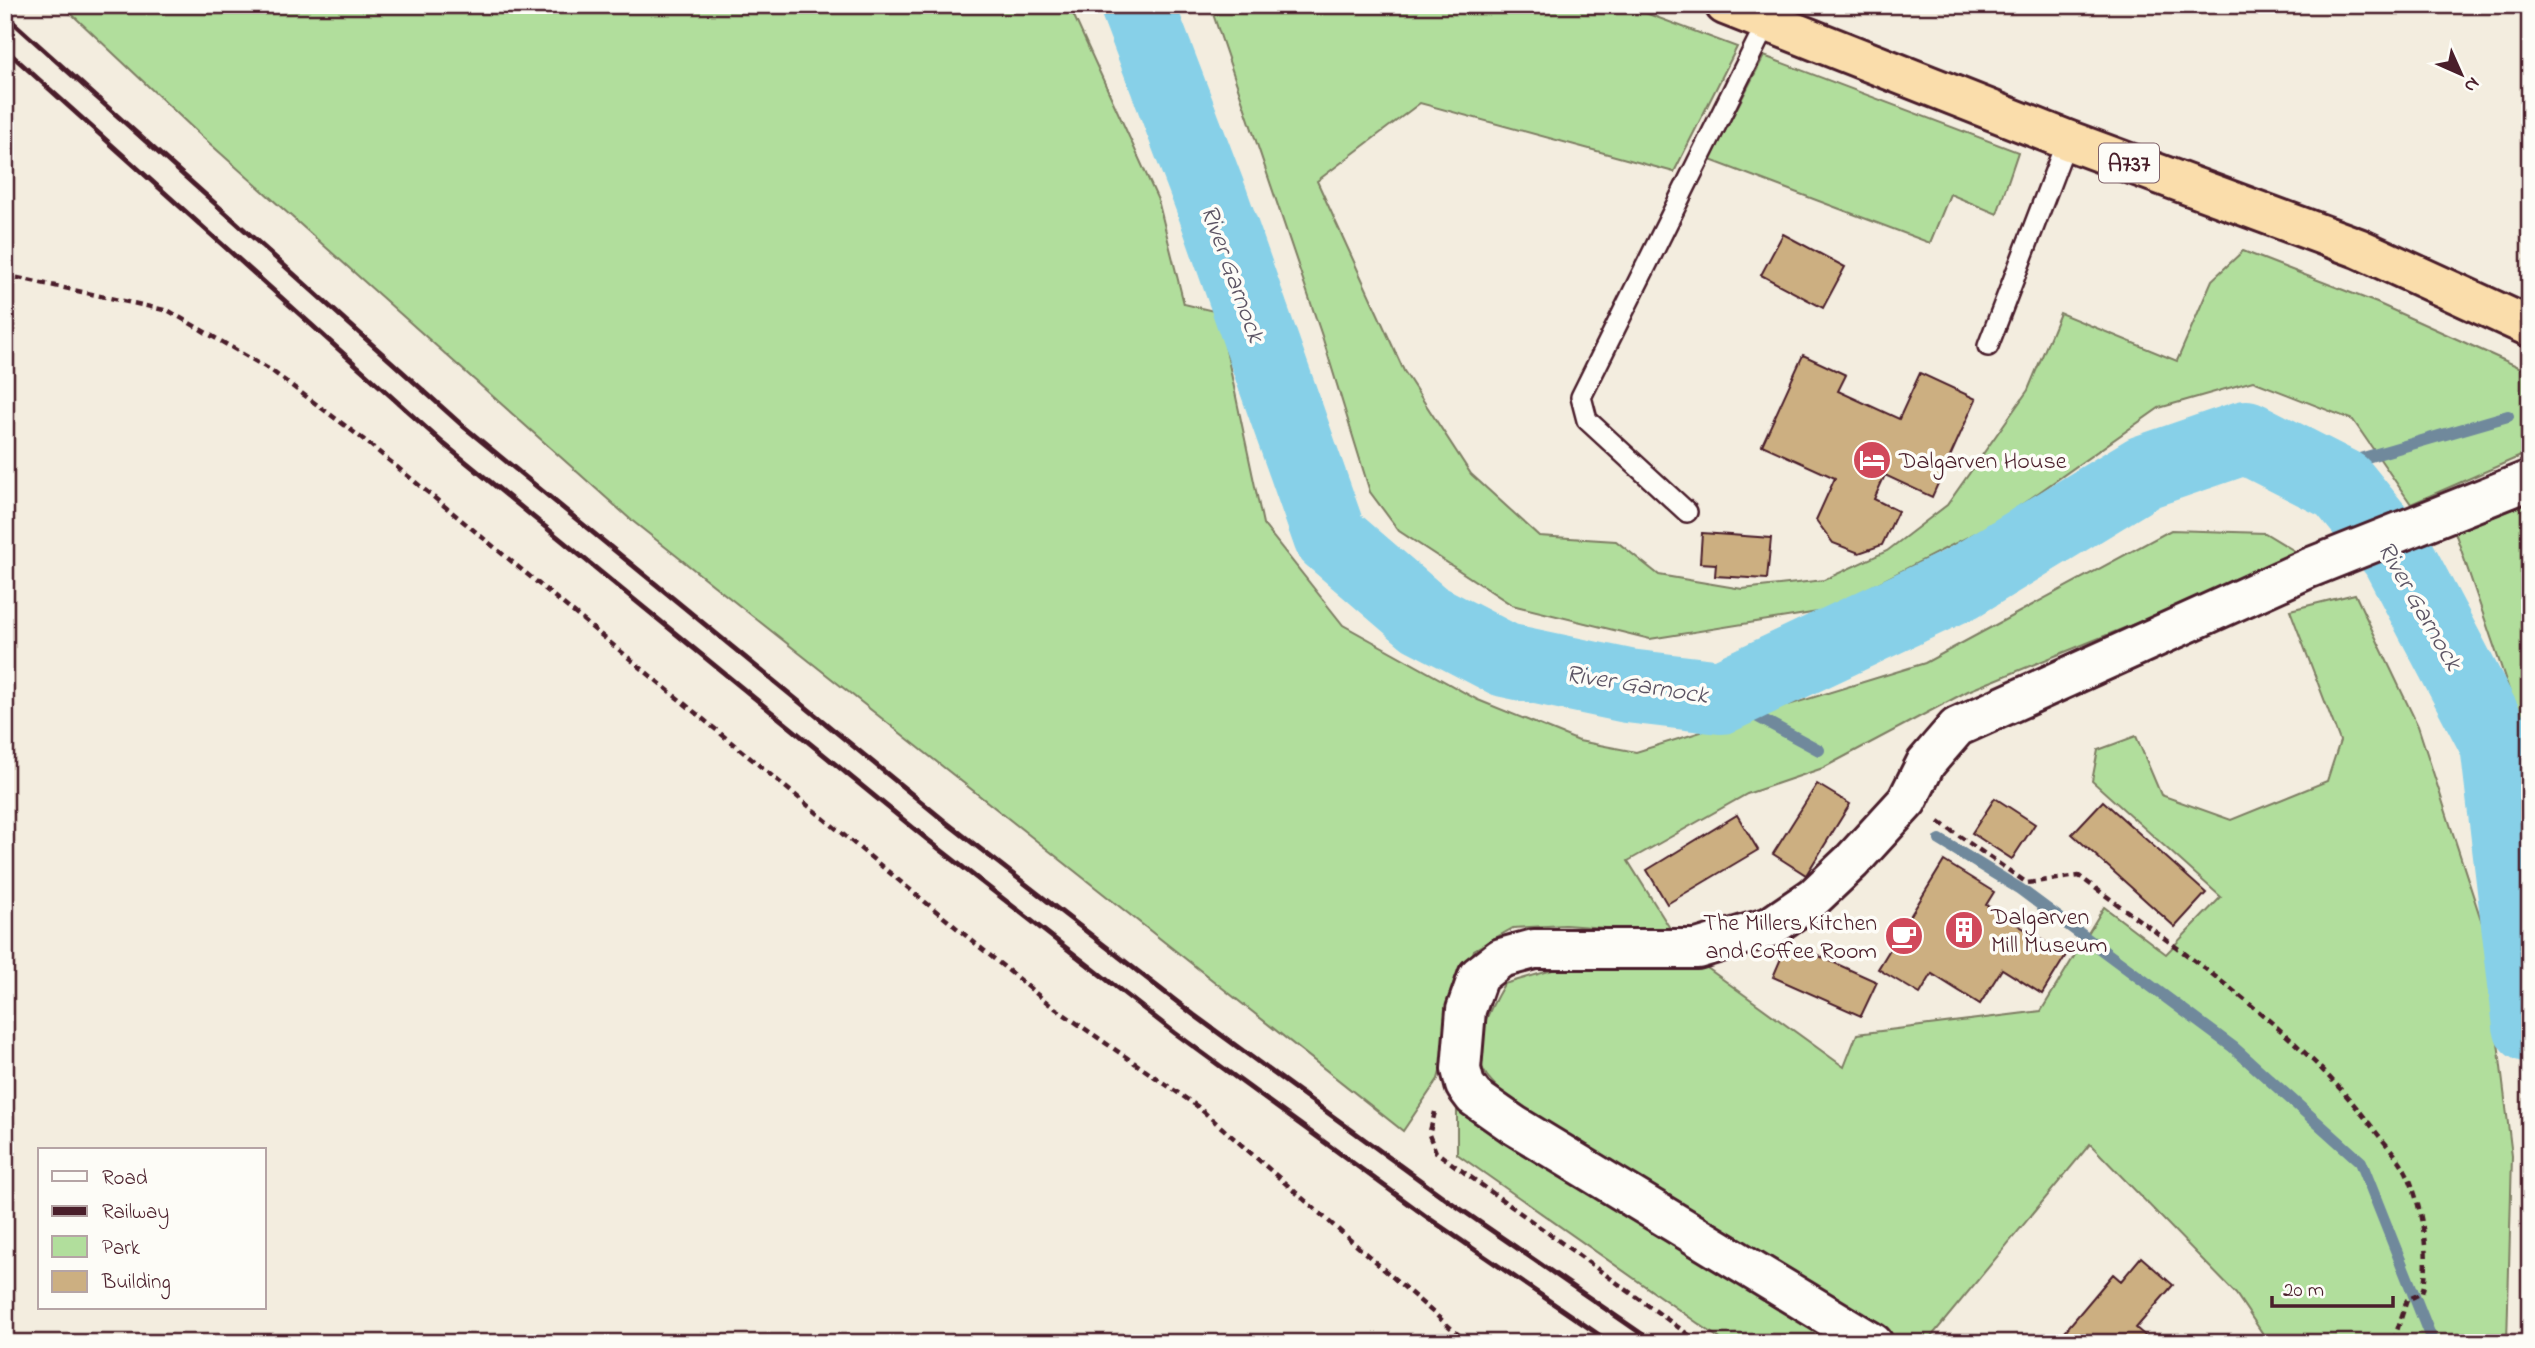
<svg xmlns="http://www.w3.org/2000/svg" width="2535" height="1348" font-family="'Indie Flower',sans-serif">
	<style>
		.green { fill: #b1de9c; stroke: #7e7e64; stroke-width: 2 }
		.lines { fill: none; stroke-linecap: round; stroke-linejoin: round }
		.stream { stroke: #6f899c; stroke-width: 12 }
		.river { stroke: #87d0e8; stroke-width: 74 }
		.building { fill: #ccaf81; stroke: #4a1f2b; stroke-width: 2 }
		.service-casing { stroke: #4a1f2b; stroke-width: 24 }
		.minor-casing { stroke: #4a1f2b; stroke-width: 44 }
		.trunk-casing { stroke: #4a1f2b; stroke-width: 44 }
		.path { stroke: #4a1f2b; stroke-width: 4.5; stroke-dasharray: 7 5; stroke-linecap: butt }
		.service { stroke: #fdfcf7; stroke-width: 19 }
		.minor { stroke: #fdfcf7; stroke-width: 38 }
		.trunk { stroke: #faddab; stroke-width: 38 }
		.rail { stroke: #4a1f2b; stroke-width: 5 }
		.labels { text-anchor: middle; stroke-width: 7; stroke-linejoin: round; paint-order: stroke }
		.shield { fill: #fdfcf7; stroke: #806168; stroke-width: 2 }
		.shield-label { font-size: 23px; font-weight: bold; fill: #4a1f2b }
		.poi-label { font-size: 24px; fill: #4a1f2b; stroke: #fdfcf7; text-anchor: start }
		.water-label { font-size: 26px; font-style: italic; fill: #5c5464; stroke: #fdfcf7 }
	</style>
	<rect width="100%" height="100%" fill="#f3eddf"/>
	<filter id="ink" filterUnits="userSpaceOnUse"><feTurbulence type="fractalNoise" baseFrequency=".0143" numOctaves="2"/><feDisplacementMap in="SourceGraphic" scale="14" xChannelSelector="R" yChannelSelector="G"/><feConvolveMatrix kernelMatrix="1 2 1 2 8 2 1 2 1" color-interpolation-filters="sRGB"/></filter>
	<g filter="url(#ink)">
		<path class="green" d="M62 5H1069L1158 200 1184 304 1218 312 1263 524 1343 625 1478 700 1579 741 1636 752 1925 663 2171 530 2265 533 2303 556 1968 691 1823 768 1747 794 1628 861 1673 933 1565 925 1513 928 1474 950 1438 1079 1403 1131 630 519 198 133Z
			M1210 5H1624L1737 47 1674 172 1420 103 1317 181 1404 371 1471 474 1539 536 1616 541 1659 575 1742 589 1824 580 1887 551 1947 505 2028 390 2060 313 2177 361 2212 280 2243 251 2377 303 2530 372V452L2411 504 2353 420 2253 381 2159 408 1997 522 1824 611 1650 639 1512 605 1399 531 1370 492 1322 336Z
			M1764 56 2018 152 1997 214 1950 194 1930 243 1710 160Z
			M2530 502V751L2455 532Z
			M2355 594 2418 726 2484 929 2512 1156 2507 1343H2269L2236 1294 2090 1144 1926 1343H1899L1810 1284 1522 1111C1511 1100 1497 1089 1487 1076 1467 1049 1490 1008 1504 984L1556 969 1703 965 1844 1067 1857 1034 2041 1011 2104 907 2166 954 2221 897 2092 781 2098 750 2136 736 2161 795 2231 820 2327 781 2340 741 2290 610Z
			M1457 1101 1850 1343H1726L1457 1154Z"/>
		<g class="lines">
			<path class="stream" d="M2315 472 2508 416
				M1721 697 1819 750
				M1940 840 2020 889 2233 1047 2361 1162 2433 1343"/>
			<path class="river" d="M1137 5 1211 199 1330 537 1424 618 1505 660 1628 686 1721 697 1962 583 2144 472 2246 437 2342 486 2397 554 2497 744 2530 1026"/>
		</g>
		<path class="building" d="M1783 234 1845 267 1823 308 1761 275Z
			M1803 355 1846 375 1838 391 1899 419 1920 373 1976 399 1932 497 1885 475 1874 499 1898 511 1882 545 1859 553 1833 543 1816 520 1835 478 1762 445Z
			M1702 533 1771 538 1767 579 1715 576 1716 564 1700 563Z
			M1817 784 1850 804 1806 875 1773 854Z
			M1995 798 2035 824 2012 859 1972 833Z
			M2103 801 2206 893 2175 927 2072 834Z
			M1737 815 1758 850 1667 904 1647 870Z
			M1944 861 1994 892 1986 905 2066 955 2042 994 2002 969 1980 1004 1932 974 1920 994 1878 969Z
			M1788 942 1877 982 1861 1016 1773 977Z
			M2141 1257 2173 1285 2136 1328 2149 1339 2145 1343H2055L2113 1274 2121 1281Z"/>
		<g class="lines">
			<defs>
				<path id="service" d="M1988 346 2067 140
					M1687 512 1587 420 1581 397 1767 22"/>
				<path id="minor" d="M1873 1343 1514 1125 1474 1097 1465 1085 1461 1069 1466 1010 1478 976 1501 958 1534 949H1697L1770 927 1814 897 1852 861 1907 801 1926 763 1957 727 2309 568 2530 480"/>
				<path id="trunk" d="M1725 5 2067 140 2358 248 2530 327"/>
			</defs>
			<use href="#service" class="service-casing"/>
			<use href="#minor" class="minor-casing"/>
			<use href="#trunk" class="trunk-casing"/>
			<path class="path" d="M5 275 169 311 272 371 363 439 1049 1004 1197 1106 1468 1343
				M1939 822 2027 883 2079 876C2184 954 2297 1027 2376 1132 2385 1144 2398 1156 2405 1170 2421 1199 2432 1262 2422 1293L2407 1300 2393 1343
				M1435 1112 1429 1135 1436 1152 1700 1343"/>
			<use href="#service" class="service"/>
			<use href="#minor" class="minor"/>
			<use href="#trunk" class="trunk"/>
			<path class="rail" d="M5 15 463 426 947 823 1194 1015 1446 1199 1655 1343
				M5 49 444 444 928 840 1175 1033 1427 1217 1611 1343"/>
		</g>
	</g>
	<defs>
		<symbol id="hotel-disc" viewBox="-11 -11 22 22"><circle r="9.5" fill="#d1495b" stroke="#fdfcf7"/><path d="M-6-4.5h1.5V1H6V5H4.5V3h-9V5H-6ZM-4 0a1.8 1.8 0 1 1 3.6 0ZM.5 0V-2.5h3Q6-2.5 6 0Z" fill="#fff"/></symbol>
		<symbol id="building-disc" viewBox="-11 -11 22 22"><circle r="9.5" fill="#d1495b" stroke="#fdfcf7"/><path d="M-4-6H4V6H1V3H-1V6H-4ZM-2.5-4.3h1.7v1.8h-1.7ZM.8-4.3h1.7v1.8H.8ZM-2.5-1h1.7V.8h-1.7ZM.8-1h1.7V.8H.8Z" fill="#fff"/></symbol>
		<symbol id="cafe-disc" viewBox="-11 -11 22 22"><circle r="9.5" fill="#d1495b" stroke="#fdfcf7"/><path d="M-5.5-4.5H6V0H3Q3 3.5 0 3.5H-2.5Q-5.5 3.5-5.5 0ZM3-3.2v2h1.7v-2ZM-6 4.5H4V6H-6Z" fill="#fff"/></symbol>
	</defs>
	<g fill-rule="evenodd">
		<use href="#hotel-disc" x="1850" y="438" width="44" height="44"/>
		<use href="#building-disc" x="1942" y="908" width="44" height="44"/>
		<use href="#cafe-disc" x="1882" y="914" width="44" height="44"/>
	</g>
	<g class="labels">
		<rect class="shield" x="2099" y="143.5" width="60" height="39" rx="5"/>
		<g class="shield-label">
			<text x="2129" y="171">A737</text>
		</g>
		<g class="poi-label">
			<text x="1899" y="468">Dalgarven House</text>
			<text x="1991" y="924">Dalgarven<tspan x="1991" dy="28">Mill Museum</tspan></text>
			<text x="1877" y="930" text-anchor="end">The Millers Kitchen<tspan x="1877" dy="28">and Coffee Room</tspan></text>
		</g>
		<g class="water-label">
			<text transform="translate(1234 273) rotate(70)" y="9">River Garnock</text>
			<text transform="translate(2421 605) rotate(60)" y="9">River Garnock</text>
			<text transform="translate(1637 683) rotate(9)" y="9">River Garnock</text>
		</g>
	</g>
	<rect width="2535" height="1348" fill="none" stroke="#fdfcf7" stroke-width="28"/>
	<rect x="14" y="14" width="2507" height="1320" fill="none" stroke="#4a1f2b" stroke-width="2.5" filter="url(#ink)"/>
	<rect x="38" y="1148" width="228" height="161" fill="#fdfcf7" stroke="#b5a4a5" stroke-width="2"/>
	<rect x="52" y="1171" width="35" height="10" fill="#fdfcf7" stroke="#b5a4a5" stroke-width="2"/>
	<text x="102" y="1184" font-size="21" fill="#4a1f2b">Road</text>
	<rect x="52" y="1206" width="35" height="10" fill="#4a1f2b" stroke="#b5a4a5" stroke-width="2"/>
	<text x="102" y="1218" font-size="21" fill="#4a1f2b">Railway</text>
	<rect x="52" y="1236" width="35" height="21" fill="#b1de9c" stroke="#b5a4a5" stroke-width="2"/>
	<text x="102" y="1254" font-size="21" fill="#4a1f2b">Park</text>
	<rect x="52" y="1271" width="35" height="21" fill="#ccaf81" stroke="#b5a4a5" stroke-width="2"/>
	<text x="102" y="1288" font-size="21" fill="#4a1f2b">Building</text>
	<g transform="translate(2461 74) rotate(135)" stroke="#fdfcf7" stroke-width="5" paint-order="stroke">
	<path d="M0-5L12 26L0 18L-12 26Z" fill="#4a1f2b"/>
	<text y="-10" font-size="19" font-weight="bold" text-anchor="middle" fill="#4a1f2b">N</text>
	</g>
	<path d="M2272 1296v10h121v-10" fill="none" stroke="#4a1f2b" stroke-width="3.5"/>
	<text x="2283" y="1296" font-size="21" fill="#4a1f2b" stroke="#fdfcf7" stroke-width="5" paint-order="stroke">20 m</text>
</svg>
